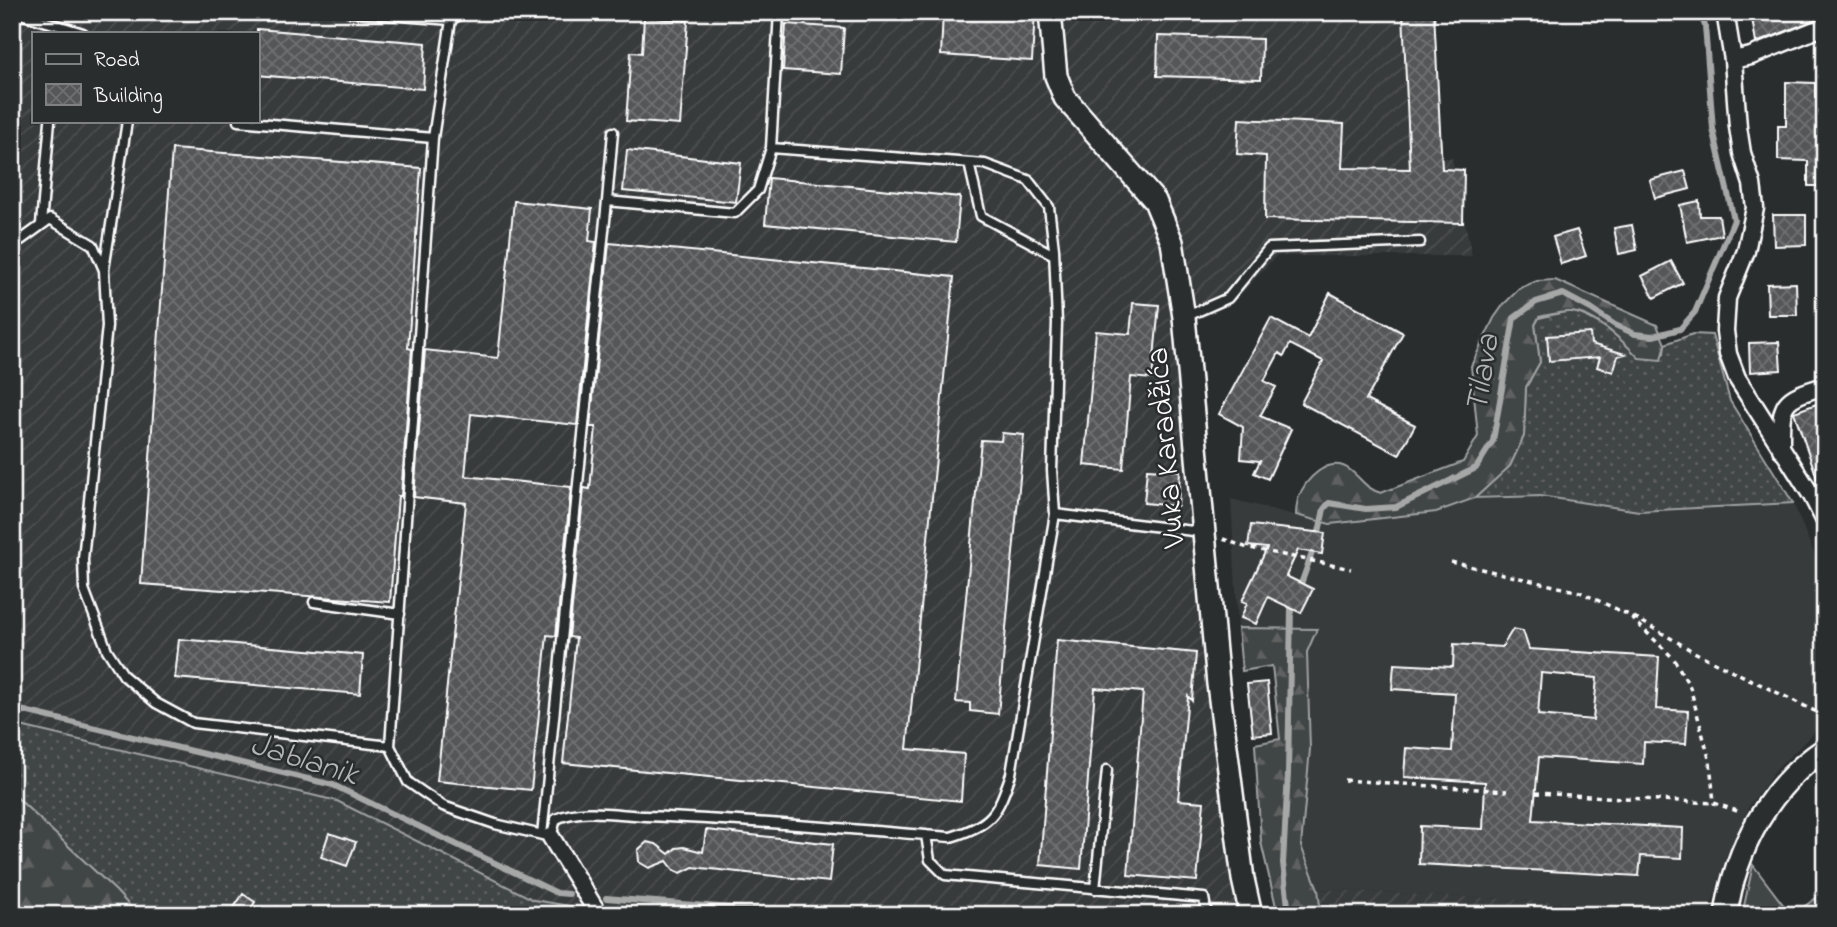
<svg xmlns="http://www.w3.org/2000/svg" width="1837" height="927" font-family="'Indie Flower',sans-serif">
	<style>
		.built { fill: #373a3b }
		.industrial { fill: url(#industrial-furrows); fill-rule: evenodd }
		.grass { fill: url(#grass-dots); stroke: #a0a2a2; stroke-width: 2 }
		.forest { fill: url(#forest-firs); stroke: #a0a2a2; stroke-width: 2 }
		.park { fill: #414445; stroke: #a0a2a2; stroke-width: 2 }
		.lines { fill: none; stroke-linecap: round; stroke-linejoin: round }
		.stream { stroke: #a6a7a7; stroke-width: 6 }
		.building { fill: url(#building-cross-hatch); stroke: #fff; stroke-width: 2; fill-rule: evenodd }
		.lane-casing { stroke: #fff; stroke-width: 13 }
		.street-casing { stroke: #fff; stroke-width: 21 }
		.secondary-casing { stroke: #fff; stroke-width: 26 }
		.path { stroke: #fff; stroke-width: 3.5; stroke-dasharray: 5 5; stroke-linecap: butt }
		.lane { stroke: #2a2d2e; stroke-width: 8 }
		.street { stroke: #2a2d2e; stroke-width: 16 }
		.secondary { stroke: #2a2d2e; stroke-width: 21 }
		.labels { text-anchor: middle; stroke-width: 5; stroke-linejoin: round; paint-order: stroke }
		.street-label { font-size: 32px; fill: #fff; stroke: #2a2d2e }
		.water-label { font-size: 33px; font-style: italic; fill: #b4b6b6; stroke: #2a2d2e }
	</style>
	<defs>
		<pattern id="industrial-furrows" width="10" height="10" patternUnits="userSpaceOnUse" patternTransform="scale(1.75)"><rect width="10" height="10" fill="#373a3b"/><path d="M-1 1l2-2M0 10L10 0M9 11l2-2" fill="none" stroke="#4b4e4f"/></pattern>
		<pattern id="grass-dots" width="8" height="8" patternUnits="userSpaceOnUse" patternTransform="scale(1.75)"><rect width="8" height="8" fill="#414445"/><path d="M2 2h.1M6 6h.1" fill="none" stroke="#5e6061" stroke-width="1.8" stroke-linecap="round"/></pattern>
		<pattern id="forest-firs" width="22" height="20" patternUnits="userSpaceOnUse" patternTransform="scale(1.75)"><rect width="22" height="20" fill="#414445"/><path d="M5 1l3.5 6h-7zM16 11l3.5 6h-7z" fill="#5e6061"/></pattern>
		<pattern id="building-cross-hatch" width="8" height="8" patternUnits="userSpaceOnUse" patternTransform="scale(1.75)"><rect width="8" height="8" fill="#555758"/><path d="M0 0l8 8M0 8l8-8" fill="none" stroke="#6e7071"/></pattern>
	</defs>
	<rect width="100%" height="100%" fill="#2a2d2e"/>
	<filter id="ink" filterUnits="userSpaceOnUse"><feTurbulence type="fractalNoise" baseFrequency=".0143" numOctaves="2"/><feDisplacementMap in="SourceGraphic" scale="14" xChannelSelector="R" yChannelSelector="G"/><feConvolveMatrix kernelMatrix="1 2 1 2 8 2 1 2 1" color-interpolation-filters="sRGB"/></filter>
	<g filter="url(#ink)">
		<path class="built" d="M1540 496 1639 511 1793 503 1817 560 1825 587V712L1821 720 1812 735 1777 769 1750 805 1726 856 1710 911 1318 889 1301 846 1310 749 1307 652 1317 629 1238 628 1231 499 1330 524 1436 512 1475 498Z"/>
		<path class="industrial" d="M12 12H1418L1425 158H1452L1472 256H1276L1232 304 1173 331 1204 532 1251 915H669L605 912 534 900 337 801 12 724ZM33 33H257V121H33Z
			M1318 889 1704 910V915H1321Z"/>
		<path class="grass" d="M1569 311C1597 317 1620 338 1640 358L1664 354 1665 344 1693 334 1712 335 1730 401 1793 503 1639 511 1540 496 1475 498 1510 466 1524 436 1526 387 1540 362 1535 325 1539 318Z
			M12 724 337 801 534 900 605 912 669 915H138L116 891 12 793Z"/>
		<path class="forest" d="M1555 280 1657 325 1665 344 1661 360 1639 358C1624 342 1595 314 1572 312 1561 311 1549 315 1539 317L1535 325 1540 362 1526 387 1524 436 1510 466 1475 498 1436 512 1330 524 1296 515C1296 510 1297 504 1298 499 1305 479 1329 454 1350 470 1362 479 1366 489 1381 493L1463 462 1478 436 1471 366 1494 318 1504 304 1520 288 1537 281Z
			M1238 628 1317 629 1307 652 1310 749 1301 846 1318 889 1321 915H1278L1261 842 1255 744 1280 739 1272 666 1242 671Z
			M12 793 116 891 138 915H12Z"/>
		<path class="park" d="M1753 865 1791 915H1742Z
			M1825 892V915H1792Z"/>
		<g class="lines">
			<path class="stream" d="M1319 532 1324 509 1329 503 1366 509 1396 507 1476 468 1493 441 1514 318 1536 302 1563 294 1591 309 1615 325 1635 334 1653 336 1680 329 1695 312 1734 220 1713 129 1705 26 1700 12
				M1301 584 1312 553
				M12 708 333 785 557 893 569 894
				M606 898 817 915
				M1289 915 1283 863 1288 774 1291 608"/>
		</g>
		<path class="building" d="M943 12H1035L1032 61 941 55Z
			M1403 12H1434L1442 169 1464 170 1463 223 1265 219 1266 156 1237 154 1239 119 1344 124 1342 168 1410 169Z
			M1751 12H1825V16L1756 43Z
			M644 17 688 21 680 125 626 121 631 52 642 53Z
			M786 24 844 28 841 74 783 70Z
			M257 29 426 43 423 89 257 75Z
			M1158 36 1262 39 1261 79 1157 76Z
			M1786 82 1815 83V98H1825V186H1808V161L1778 160V126H1786Z
			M172 149 421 168 408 348 412 349 401 496H398L390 602 141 584Z
			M627 150 741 163 736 202 623 191Z
			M1685 171 1690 189 1655 198 1650 180Z
			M769 178 960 197 956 242 765 224Z
			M514 201 592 209 589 241 596 242 577 425 471 414 465 476 571 487 556 636 547 635 531 790 437 781 466 503 414 497 425 350 498 358Z
			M1699 201 1700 216H1719L1722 235 1687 242 1680 205Z
			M1773 215H1806V245L1774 246Z
			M1632 225 1637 250 1619 254 1614 228Z
			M1577 230 1586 256 1561 264 1553 237Z
			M609 243 954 277 907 749 964 754 961 801 563 763 576 638 569 637 584 488 590 489 596 427H590Z
			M1671 261 1683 283 1654 298 1642 276Z
			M1796 283 1797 315H1768L1767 284Z
			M1330 293 1403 333 1366 400 1415 425 1399 455 1301 403 1323 361 1290 344 1284 356 1279 353 1264 381 1276 387 1260 416 1291 429 1268 479 1254 473 1260 461 1241 459 1243 427 1219 414 1271 318 1308 338Z
			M1133 303 1159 305 1152 379 1131 377 1123 469 1084 465 1096 331 1130 334Z
			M1590 333 1591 344 1625 354 1618 356 1613 372 1597 367 1600 357 1549 361 1547 336Z
			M1779 342 1781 370 1750 372 1749 343Z
			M1825 401V492H1822L1794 412Z
			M1002 433 1024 435 998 714 970 711V703L956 702 981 440 1001 441Z
			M1147 469 1180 471 1178 506 1144 503Z
			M1251 525 1325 533 1322 554 1298 550 1286 576 1313 589 1301 613 1268 597 1256 624 1241 618 1247 603 1242 601 1267 548 1248 546Z
			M1513 629 1523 631 1529 649 1659 657 1656 709 1688 711 1686 744 1644 742 1643 764 1539 757 1533 820 1683 828 1682 858 1641 856 1639 876 1419 864 1420 826 1483 829 1485 782 1404 777 1406 748 1452 751 1455 693 1392 689 1394 664 1453 667 1454 644 1502 647ZM1541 673 1597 678 1593 720 1538 715Z
			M179 639 363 655 360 694 175 678Z
			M1057 640 1196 653 1192 701 1188 696 1178 800 1204 802 1197 881 1128 875 1143 692 1095 688 1081 869 1040 865Z
			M1267 682 1272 733 1253 735 1247 684Z
			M706 830 833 844 829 882 693 867 681 873 674 870 667 861 649 868 639 862 638 850 647 842 656 844 669 854 676 848 684 847 703 852Z
			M329 833 356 842 347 866 321 857Z
			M243 894 255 902 247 915H242L233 909Z"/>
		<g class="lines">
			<defs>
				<path id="lane" d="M14 12 83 33
					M350 12 451 20
					M238 121 433 138 390 746
					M613 132 607 201 735 213 758 190 771 148 779 12
					M433 138 451 20 464 12
					M969 163 981 216 1054 255
					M41 224 50 121
					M12 240H21L50 219 93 245 104 270 107 326 83 559 84 589 107 650 124 676 156 703 193 723 390 746 408 782 443 806 495 824 551 837 556 819C582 807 618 815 646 816 747 820 849 829 951 837 993 824 997 814 1011 774L1055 514 1052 470 1057 323 1054 249 1049 207 1028 180 985 164 771 148
					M104 270 127 121
					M1185 317 1228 298 1269 248 1420 242
					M1055 514 1201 532
					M314 602 400 614
					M542 835 607 201
					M926 835 930 860 945 875 1204 898 1207 915
					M1095 889 1107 770"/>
				<path id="street" d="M1725 12 1733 60 1738 127 1742 153 1752 184 1755 208 1746 251 1727 298 1725 331 1728 354 1737 378 1812 496 1825 521
					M1733 60 1751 56 1825 26
					M1781 449C1781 403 1779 399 1825 386
					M551 837 599 915"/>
				<path id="secondary" d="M1050 12 1056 76 1065 98 1155 201 1172 242 1184 317 1218 684 1243 879 1251 915
					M1726 915C1735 849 1769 786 1825 749"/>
			</defs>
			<use href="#lane" class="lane-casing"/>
			<use href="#street" class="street-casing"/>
			<use href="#secondary" class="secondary-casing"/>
			<path class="path" d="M1223 539 1245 547 1351 569
				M1451 562 1580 592 1629 615 1674 659 1690 687 1710 762 1714 803 1740 812
				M1634 617 1696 653 1825 716
				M1344 780 1507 791
				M1535 793 1714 803"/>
			<use href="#lane" class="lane"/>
			<use href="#street" class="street"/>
			<use href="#secondary" class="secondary"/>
		</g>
	</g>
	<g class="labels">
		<g class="street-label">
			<text transform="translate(1164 448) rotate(-95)" y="11">Vuka Karadžića</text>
		</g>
		<g class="water-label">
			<text transform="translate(1480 373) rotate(-81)" y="12">Tilava</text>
			<text transform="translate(305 757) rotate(17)" y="12">Jablanik</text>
		</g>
	</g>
	<rect width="1837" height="927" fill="none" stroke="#2a2d2e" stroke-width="42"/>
	<rect x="21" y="21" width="1795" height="885" fill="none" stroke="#fff" stroke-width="2.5" filter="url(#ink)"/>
	<rect x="32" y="32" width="228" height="91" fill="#2a2d2e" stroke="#7f8182" stroke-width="2"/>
	<rect x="46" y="54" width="35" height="10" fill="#2a2d2e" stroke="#7f8182" stroke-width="2"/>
	<text x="94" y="66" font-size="21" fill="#ffffff">Road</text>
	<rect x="46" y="84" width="35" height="21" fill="url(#building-cross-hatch)" stroke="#7f8182" stroke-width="2"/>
	<text x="94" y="102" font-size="21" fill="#ffffff">Building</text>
</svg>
